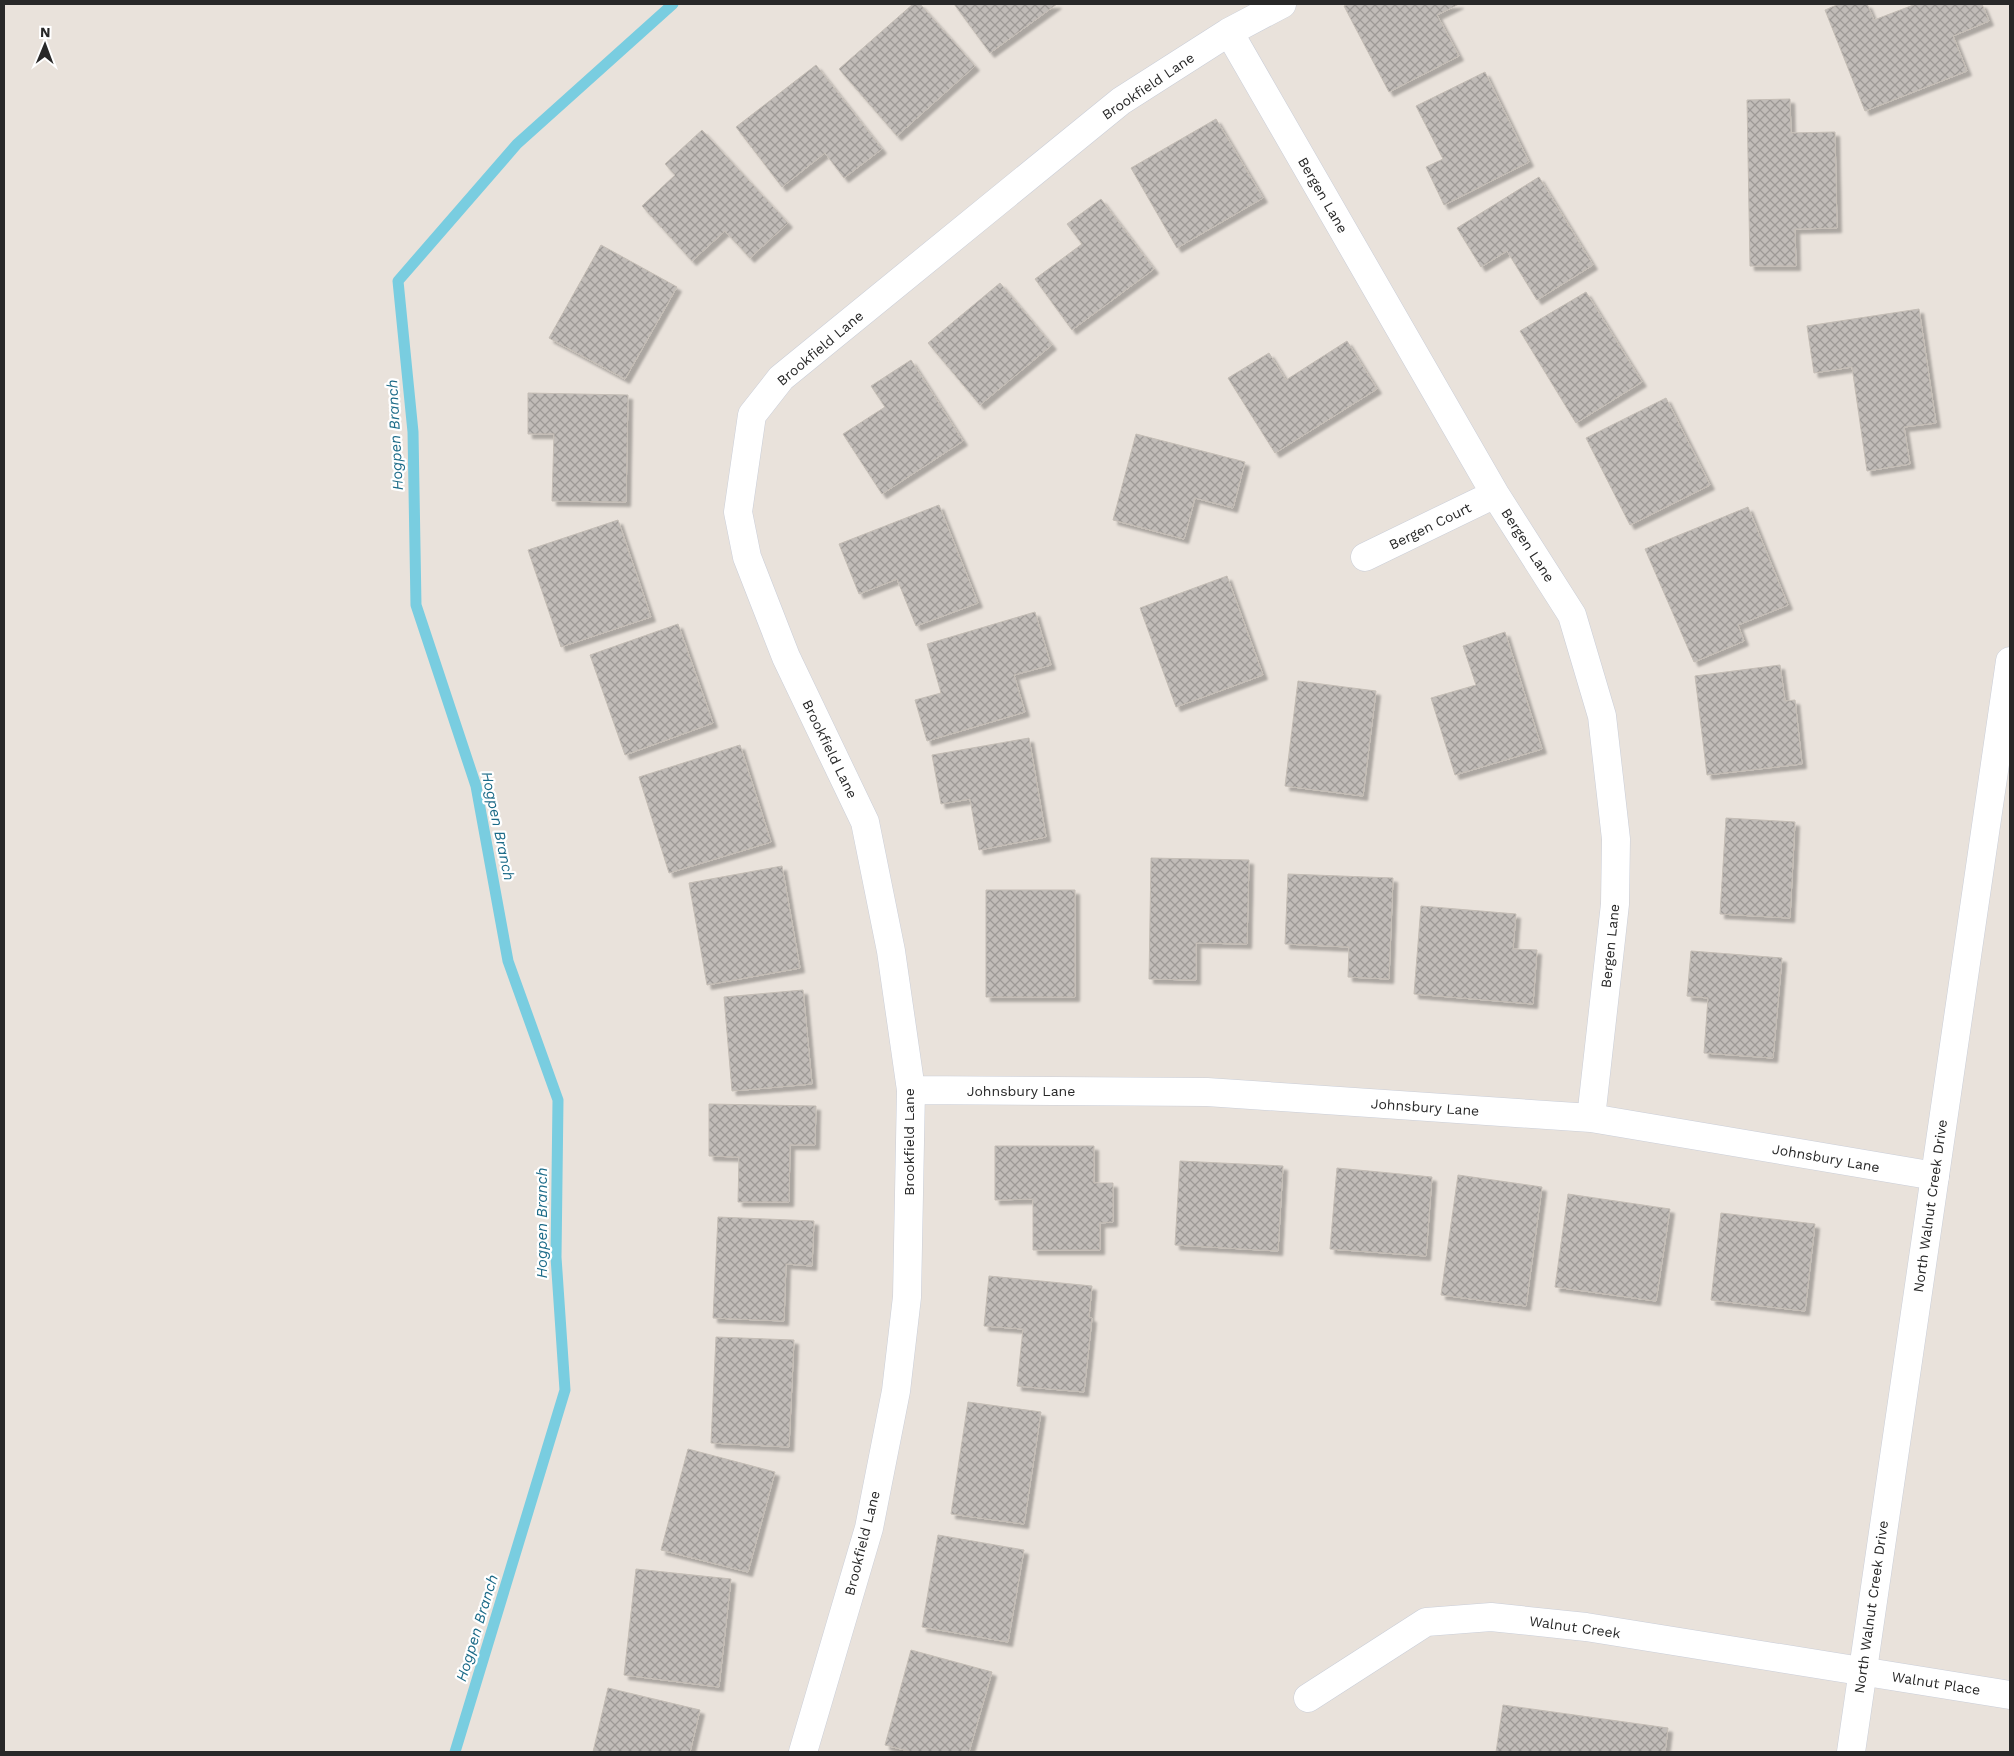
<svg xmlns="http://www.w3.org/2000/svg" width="2014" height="1756" font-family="'Work Sans',sans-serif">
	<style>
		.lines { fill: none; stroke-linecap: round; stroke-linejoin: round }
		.stream { stroke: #79cde0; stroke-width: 11 }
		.building { fill: url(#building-cross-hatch); stroke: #c4bdb5; filter: url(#shadow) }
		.minor-casing { stroke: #caced8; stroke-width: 29 }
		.secondary-casing { stroke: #caced8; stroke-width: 29 }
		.minor { stroke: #fff; stroke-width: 28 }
		.secondary { stroke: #fff; stroke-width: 28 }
		.labels { text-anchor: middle; stroke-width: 4.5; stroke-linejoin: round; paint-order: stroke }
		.street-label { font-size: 14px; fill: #282828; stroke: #fff }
		.water-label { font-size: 15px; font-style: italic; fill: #1c6b88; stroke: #fff }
	</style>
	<defs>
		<pattern id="building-cross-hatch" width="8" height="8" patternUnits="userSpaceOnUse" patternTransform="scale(1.25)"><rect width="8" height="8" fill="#c1bcb8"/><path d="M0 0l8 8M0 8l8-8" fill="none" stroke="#9d9996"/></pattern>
		<filter id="shadow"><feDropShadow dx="4.5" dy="4.5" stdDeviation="1" flood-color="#0004"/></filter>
	</defs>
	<rect width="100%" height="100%" fill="#e9e2db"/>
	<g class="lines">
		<path class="stream" d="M455 1752 565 1390 556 1257 558 1100 508 961 476 786 416 605 413 432 398 281 517 144 673 4"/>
	</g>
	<path class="building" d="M913 4H920L975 66 897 136 839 69Z
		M954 4H1057L990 53Z
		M1349 4H1459L1437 15 1459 56 1389 92 1344 6Z
		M1839 4H1867L1874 20 1916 4H1982L1989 21 1953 36 1967 71 1865 111 1825 10Z
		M816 65 882 149 844 178 825 153 782 187 736 127Z
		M1485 72 1529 162 1444 205 1426 167 1443 159 1416 106Z
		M1790 99 1791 133 1835 132 1837 228 1795 229 1796 266H1750L1747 100Z
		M1216 119 1263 198 1177 248 1131 168Z
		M702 130 788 223 750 258 725 231 692 261 642 206 675 175 665 164Z
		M1539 177 1593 265 1537 300 1507 251 1481 267 1457 228Z
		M1101 199 1154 269 1072 330 1035 279 1082 244 1067 224Z
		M601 245 677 287 625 379 549 338Z
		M1000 283 1052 345 980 405 928 343Z
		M1586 292 1642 382 1576 423 1520 331Z
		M1919 309 1936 423 1904 427 1910 464 1867 471 1852 367 1814 373 1807 326Z
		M1347 341 1377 389 1275 453 1228 378 1269 353 1286 380Z
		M911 360 963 441 882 494 843 434 885 407 871 386Z
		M528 393 628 395 626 502 552 501 554 434H528Z
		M1666 398 1710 485 1630 525 1586 438Z
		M1136 434 1245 462 1233 508 1195 498 1184 539 1113 520Z
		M939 505 978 603 916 626 897 579 859 594 839 544Z
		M1748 507 1788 605 1738 625 1744 641 1694 662 1645 549Z
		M618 520 651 617 561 647 528 550Z
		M1227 576 1263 675 1176 707 1140 608Z
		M1035 612 1051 665 1014 675 1025 712 927 741 915 700 941 693 927 644Z
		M678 624 713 723 625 755 590 655Z
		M1505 632 1542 749 1455 775 1431 698 1476 685 1463 646Z
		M1780 665 1785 701 1795 700 1802 764 1707 775 1695 676Z
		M1298 681 1376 691 1363 796 1285 786Z
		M1029 738 1046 837 979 850 970 799 941 804 932 755Z
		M740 745 771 842 669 873 639 777Z
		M1726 818 1795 822 1790 918 1720 914Z
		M1151 858 1249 860 1247 944 1196 943V980L1149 979Z
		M782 866 800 968 707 985 689 883Z
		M1288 874 1393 878 1389 979 1348 977 1349 947 1285 944Z
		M986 890H1075V997H986Z
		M1421 906 1516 914 1513 949 1537 950 1533 1004 1414 994Z
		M1691 951 1782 958 1773 1058 1704 1053 1708 998 1687 996Z
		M803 990 812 1084 732 1091 724 997Z
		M709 1104 816 1106 815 1145H790L789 1202H738L739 1157 709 1156Z
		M995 1146H1094V1183H1113V1222L1100 1223V1250H1033V1199L995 1200Z
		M1180 1161 1283 1166 1278 1251 1175 1245Z
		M1337 1168 1432 1177 1426 1256 1330 1249Z
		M1458 1175 1542 1187 1526 1306 1441 1295Z
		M1568 1194 1670 1209 1656 1301 1555 1287Z
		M1721 1213 1815 1224 1805 1311 1711 1300Z
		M718 1217 814 1221 812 1266 786 1264 784 1321 713 1318Z
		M989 1276 1092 1286 1089 1317 1092 1318 1084 1392 1017 1386 1023 1329 984 1326Z
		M716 1337 794 1340 789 1447 711 1443Z
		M968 1402 1041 1412 1024 1524 951 1514Z
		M688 1449 775 1472 748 1572 661 1550Z
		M938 1535 1024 1550 1008 1642 922 1627Z
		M636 1569 731 1579 719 1687 624 1675Z
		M911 1650 992 1672 969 1752H913L885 1745Z
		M608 1688 700 1710 690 1752H593Z
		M1503 1705 1668 1728 1665 1752H1496Z"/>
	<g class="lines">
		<defs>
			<path id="minor" d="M1229 32 1495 494 1572 615 1602 716 1616 839 1615 904 1591 1118
				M1365 557 1495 494
				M911 1090 1207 1092 1591 1118 1935 1176
				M1308 1698 1426 1622 1491 1617 1586 1627 2010 1695
				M803 1752 869 1528 896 1391 907 1297 911 1090 891 951 865 822 786 657 747 557 738 512 752 415 781 378 1121 101 1229 32 1282 4"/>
			<path id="secondary" d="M1851 1752 2010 661"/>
		</defs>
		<use href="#minor" class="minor-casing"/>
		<use href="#secondary" class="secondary-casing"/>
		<use href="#minor" class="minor"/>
		<use href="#secondary" class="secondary"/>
	</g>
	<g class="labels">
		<g class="street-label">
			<text transform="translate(1148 86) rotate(-34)" y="5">Brookfield Lane</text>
			<text transform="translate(1323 195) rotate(60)" y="5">Bergen Lane</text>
			<text transform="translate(820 348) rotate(-40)" y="5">Brookfield Lane</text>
			<text transform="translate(1430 526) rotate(-26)" y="5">Bergen Court</text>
			<text transform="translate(1528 545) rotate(57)" y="5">Bergen Lane</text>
			<text transform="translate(830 749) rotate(64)" y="5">Brookfield Lane</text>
			<text transform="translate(1610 946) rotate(-84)" y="5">Bergen Lane</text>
			<text x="1021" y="1096">Johnsbury Lane</text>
			<text transform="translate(1425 1107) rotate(4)" y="5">Johnsbury Lane</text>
			<text transform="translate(909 1142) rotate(-90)" y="5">Brookfield Lane</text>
			<text transform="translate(1826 1158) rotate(10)" y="5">Johnsbury Lane</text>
			<text transform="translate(1930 1206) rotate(-82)" y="5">North Walnut Creek Drive</text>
			<text transform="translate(862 1543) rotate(-76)" y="5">Brookfield Lane</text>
			<text transform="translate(1871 1607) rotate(-82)" y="5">North Walnut Creek Drive</text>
			<text transform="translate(1575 1627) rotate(8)" y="5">Walnut Creek</text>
			<text transform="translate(1936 1683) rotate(9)" y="5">Walnut Place</text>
		</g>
		<g class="water-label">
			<text transform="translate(395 435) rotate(-93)" y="5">Hogpen Branch</text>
			<text transform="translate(498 826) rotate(78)" y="5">Hogpen Branch</text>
			<text transform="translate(542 1223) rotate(-90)" y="5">Hogpen Branch</text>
			<text transform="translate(477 1628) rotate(-73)" y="5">Hogpen Branch</text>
		</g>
	</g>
	<rect width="2014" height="1756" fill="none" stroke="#282828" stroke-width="10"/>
	<g transform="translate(45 45) rotate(1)" stroke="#ffffff" stroke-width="4" paint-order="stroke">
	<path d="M0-4L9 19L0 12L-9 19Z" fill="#282828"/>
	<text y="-8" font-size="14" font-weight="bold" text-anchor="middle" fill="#282828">N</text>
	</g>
</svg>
